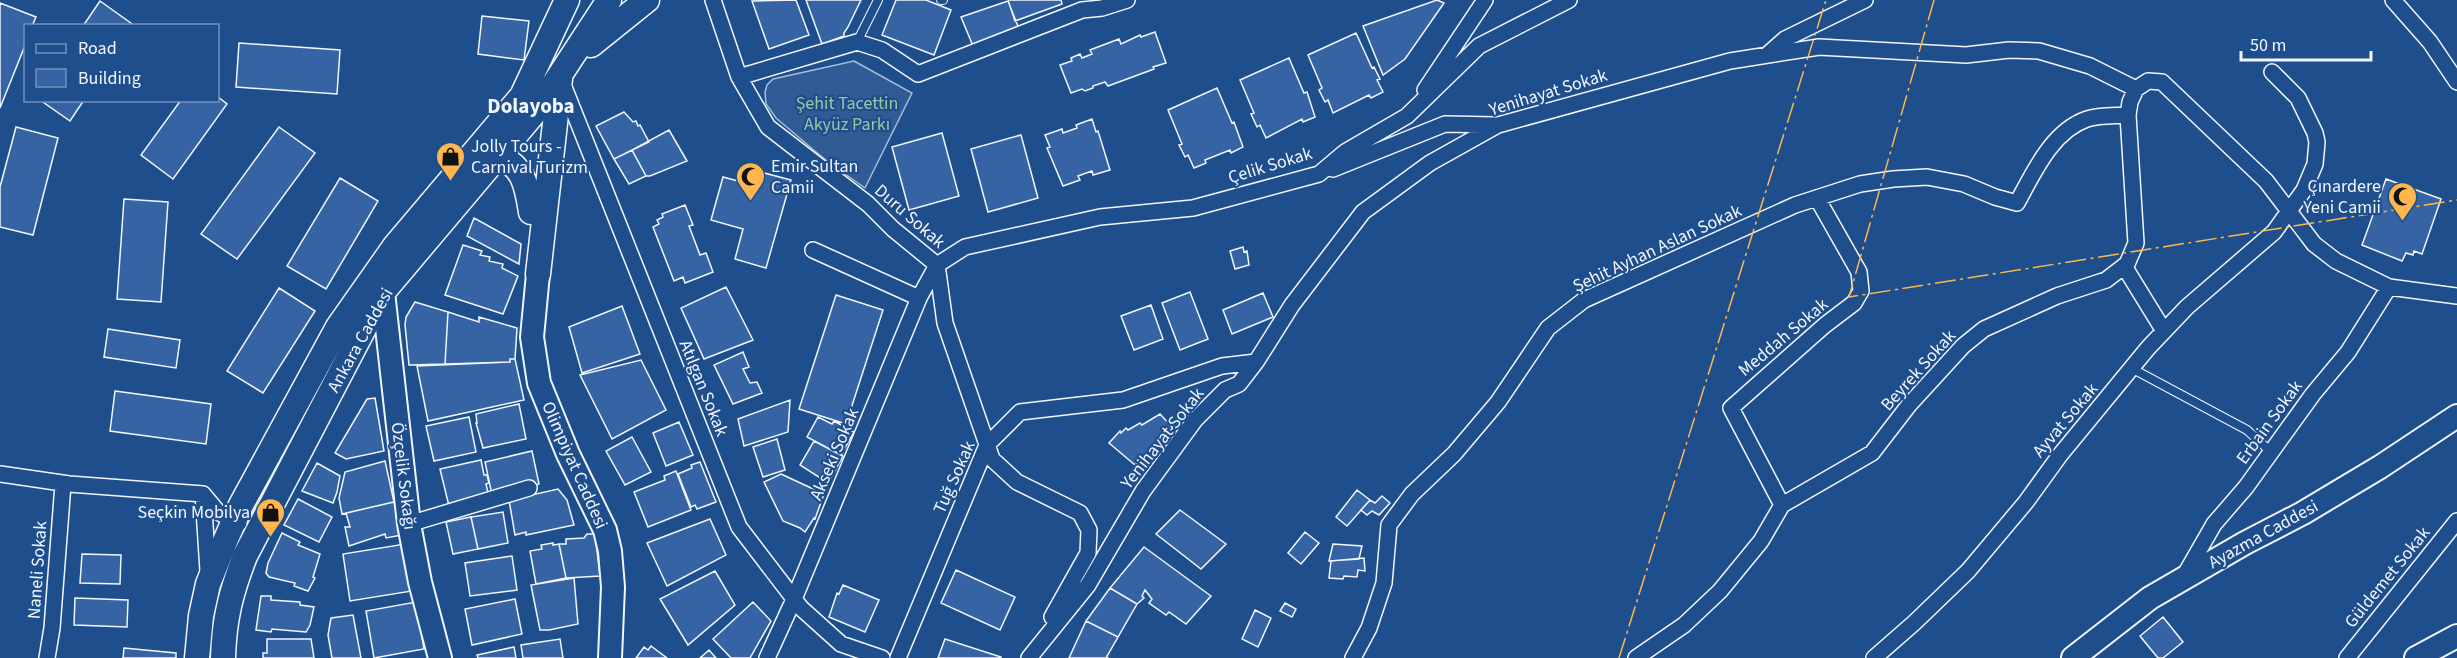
<svg xmlns="http://www.w3.org/2000/svg" width="2457" height="658" font-family="'Source Sans 3',sans-serif">
	<style>
		.built { fill: #305b95; stroke: #a8bbd7; stroke-width: 1.5 }
		.building { fill: #3563a3; stroke: #f2f6ff; stroke-width: 1.5 }
		.lines { fill: none; stroke-linecap: round; stroke-linejoin: round }
		.lane-casing { stroke: #f2f6ff; stroke-width: 10 }
		.street-casing { stroke: #f2f6ff; stroke-width: 18 }
		.secondary-casing { stroke: #f2f6ff; stroke-width: 26 }
		.primary-casing { stroke: #f2f6ff; stroke-width: 27 }
		.lane { stroke: #1f4e8c; stroke-width: 8 }
		.street { stroke: #1f4e8c; stroke-width: 15 }
		.secondary { stroke: #1f4e8c; stroke-width: 22 }
		.primary { stroke: #1f4e8c; stroke-width: 24 }
		.power { stroke: #ffb74d; stroke-width: 1.5; stroke-dasharray: 21 4.5 3 4.5; stroke-linecap: butt }
		.labels { text-anchor: middle; stroke-width: 4.5; stroke-linejoin: round; paint-order: stroke }
		.street-label { font-size: 18px; fill: #f2f6ff; stroke: #1f4e8c }
		.park-label { font-size: 18px; fill: #97c8a6; stroke: #1f4e8c }
		.poi-label { font-size: 18px; fill: #f2f6ff; stroke: #1f4e8c; text-anchor: start }
		.quarter-label { font-size: 21px; font-weight: bold; fill: #f2f6ff; stroke: #1f4e8c }
	</style>
	<rect width="100%" height="100%" fill="#1f4e8c"/>
	<path class="built" d="M854 61 912 93 865 188 828 162 776 118 766 104 765 92 767 85 773 79Z"/>
	<path class="building" d="M796 0 809 35 769 49 752 1Z
		M806 0H861L848 27 844 33V36L822 44Z
		M896 0H926L951 10 934 55 882 35Z
		M1061 0 1062 4 1015 21 1008 0Z
		M1437 0 1444 3 1405 59 1383 75 1363 26Z
		M100 1 135 26H83Z
		M1008 1 1019 29 973 46 961 17Z
		M0 3 36 17 32 26H26V43L0 108Z
		M482 16 529 21 524 60 478 54Z
		M1155 32 1166 63 1153 67 1154 69 1108 86 1105 82 1093 86V88L1085 91 1082 89 1071 93 1060 65 1072 61 1071 58 1080 54 1082 58 1092 54 1090 50 1119 39 1121 44 1140 35 1141 37Z
		M1356 33 1372 68 1374 67 1380 79 1377 80 1383 92 1371 98 1369 95 1333 113 1328 100 1325 102 1319 90 1322 88 1308 55Z
		M239 43 340 50 337 94 236 87Z
		M1289 58 1304 93 1307 92 1315 117 1303 122 1302 119 1266 138 1260 125 1257 127 1251 114 1254 113 1240 80Z
		M1217 88 1232 123 1234 122 1243 147 1231 153 1230 150 1205 160 1206 163 1194 168 1188 155 1185 157 1179 145 1182 144 1168 110Z
		M218 97 227 104 173 179 141 155 181 100H218Z
		M40 100H84L70 121Z
		M624 112 633 122 636 121 638 126 640 125 649 142 614 159 596 126Z
		M1092 119 1096 132 1098 131 1110 170 1093 175 1092 171 1078 176 1080 180 1063 186 1047 148 1050 147 1045 135 1062 129 1063 133 1077 128 1076 125Z
		M16 127 58 138 33 235 0 227V187Z
		M279 127 315 153 237 259 201 234Z
		M669 130 687 161 650 176H646L632 150Z
		M942 133 959 196 909 210 892 147Z
		M1021 135 1038 198 988 212 971 149Z
		M632 150 646 176 629 184 614 159Z
		M753 170 791 180 766 268 735 259 743 229 711 220 723 177 749 184Z
		M340 178 378 201 326 289 287 266Z
		M2386 179 2441 199 2422 254 2414 251 2413 255 2406 253 2402 261 2362 245Z
		M124 199 168 202 161 302 117 299Z
		M685 205 693 225 689 226 700 255 706 253 713 272 685 283 683 277 674 281 653 227 659 224 657 220 663 217 662 214Z
		M474 218 521 244 519 264 467 236Z
		M463 245 482 251 480 255 490 257 489 261 503 264 502 268 518 276 503 314 445 295Z
		M1243 247 1244 252 1247 251 1249 265 1235 269 1230 251Z
		M726 287 753 340 704 359 681 308Z
		M279 288 315 311 263 393 227 371Z
		M1190 292 1208 339 1180 350 1162 303Z
		M1263 293 1273 317 1232 334 1223 310Z
		M836 295 883 310 846 424 799 409Z
		M415 302 448 312 445 364 409 365 405 325 406 317Z
		M1151 305 1163 339 1134 350 1121 316Z
		M622 306 640 354 582 373 569 327Z
		M448 312 479 322V317L517 328 515 359H510V362L445 364Z
		M108 329 180 340 176 368 104 357Z
		M743 352 749 367 743 369 750 383 757 382 762 393 733 404 714 365Z
		M510 359H515L524 400 428 421 417 366 510 362Z
		M641 360 666 410 612 439 580 375Z
		M115 391 211 404 206 444 110 431Z
		M375 398 384 451 346 459 335 453 367 399Z
		M790 400 788 432 744 446 738 419Z
		M519 404 526 439 483 448 476 423H477L476 414Z
		M1160 414 1173 428 1135 465 1109 443 1120 431 1121 433 1126 428 1128 430 1140 423 1142 425Z
		M469 417 476 452 434 461 426 426Z
		M818 417 832 424 834 421 854 432 841 455 807 437Z
		M679 422 693 455 666 466 653 433Z
		M632 437 651 472 625 485 606 451Z
		M777 439 785 470 763 477 753 447Z
		M814 441 843 456 828 483 800 465Z
		M532 451 539 484 492 495 485 462Z
		M481 460 484 475H487L489 483 486 484 489 497 449 506 440 469Z
		M385 461 394 502 342 514 339 498 345 472Z
		M700 462 716 502 697 509 695 505 691 507 678 474 692 468 691 465Z
		M317 463 340 476 337 492 333 503 302 491Z
		M676 471 691 510 648 527 634 492 665 480 664 476Z
		M781 474 824 494 815 519 814 518 805 532 800 528 783 521 764 482Z
		M558 489 567 500 574 525 526 535V532L515 535 509 500Z
		M1357 490 1370 500 1347 526 1336 517Z
		M1382 496 1390 503 1379 515 1372 511 1367 515 1361 510 1370 500 1375 503Z
		M298 499 332 517 319 542 284 525Z
		M394 502 402 535 386 538 385 534 349 546 345 527H350L346 513Z
		M1180 510 1226 544 1201 569 1156 534Z
		M503 512 508 543 478 549 471 517Z
		M471 517 478 549 453 554 446 522Z
		M710 519 726 555 667 586 647 543Z
		M1305 532 1319 543 1301 564 1288 553Z
		M282 533 300 542 298 545 320 554 313 577 315 578 308 591 294 586 295 583 269 577 266 573 268 563Z
		M587 534H595L600 576 566 578 559 544H566V539L584 538Z
		M553 543V545L559 544 566 578 536 584 530 551 542 549 541 545Z
		M405 544 412 591 350 601 343 554Z
		M1333 544 1362 546 1359 559 1329 561Z
		M1144 547 1211 596 1186 624 1169 612 1166 615 1149 603 1152 599 1145 590 1142 596 1144 598 1137 604 1110 588Z
		M82 554 121 555 120 584 80 583Z
		M512 556 517 590 470 596 465 563Z
		M1364 558 1365 571 1358 570 1357 577 1344 576 1343 579 1329 578 1331 561Z
		M956 570 1015 597 1000 630 941 603Z
		M715 571 735 605 688 645 660 599Z
		M574 578 578 624 549 630H540L531 585Z
		M843 585 879 600 865 632 829 617 837 593 839 594Z
		M1110 588 1137 604 1118 637 1086 621Z
		M261 596H271V600L300 602V605L314 607 310 625 306 632 272 629 271 632 256 630Z
		M75 598 128 600 127 627 74 625Z
		M515 599 522 634 472 645 465 609Z
		M416 602 424 649 374 658 366 611Z
		M753 602 771 621 750 658H731L713 639Z
		M1285 603 1296 609 1292 617 1280 611Z
		M1255 610 1271 618 1258 647 1242 639Z
		M353 615 361 658H332L328 635 331 618Z
		M2163 617 2183 642 2163 658H2158L2140 636Z
		M1086 621 1118 637 1106 658H1109H1069Z
		M267 639H311L314 658H263V653H267Z
		M560 639 563 658H523L521 645Z
		M945 639 1001 657V658H938Z
		M651 646 667 658H636L644 647 648 650Z
		M514 647 516 658H478L477 655Z
		M124 648 176 653V658H123Z
		M709 650 716 658H700Z"/>
	<g class="lines">
		<defs>
			<path id="lane" d="M941 0H943
				M857 42 878 0
				M2133 369 2247 430 2271 452"/>
			<path id="street" d="M713 0 739 77 768 127 868 204 893 229 937 265
				M2393 0 2430 42 2457 82
				M1767 55 1785 39 1865 0
				M739 77 857 42 882 50 918 74 1082 10 1102 8 1127 0
				M562 82 739 527 801 608 841 644 882 658
				M2136 89 2148 81 2162 82 2266 181 2314 244 2336 261 2389 287 2457 296
				M1425 90 1485 0
				M1333 169 1445 124 1495 125
				M813 250 919 298
				M937 265 945 323 992 459 1017 482 1080 513 1089 530 1088 553 1052 617
				M2124 266 2164 331
				M0 474 69 484 203 494
				M203 494 208 571
				M203 494 218 512 239 523
				M1782 505 1731 408 1825 325 1854 303 1861 291 1859 272 1817 198
				M409 524 529 488
				M2183 578 2214 524 2246 487 2313 394 2348 352 2389 287
				M47 658 52 628 63 484
				M767 658 794 599 919 298 937 265 965 247 1100 217 1193 208 1319 174 1345 152 1407 116 1479 46 1569 0
				M898 658 987 445 1020 412 1123 400 1222 366 1256 362
				M1029 658 1088 585 1143 491 1195 420 1225 390 1239 384 1256 362 1292 305 1363 212 1430 163 1498 125 1730 61 1819 47 1966 55 2009 50 2039 51 2090 66 2136 89
				M1353 658 1369 628 1384 583 1389 525 1412 494 1454 454 1498 402 1548 328 1584 300 1795 205 1860 184 1893 179 1927 177 1964 184 1995 197 2017 203C2034 172 2052 131 2087 119 2099 115 2115 116 2128 115
				M1636 658 1684 625 1720 591 1761 541 1782 505 1872 453 1909 405 1963 346 1984 329 2057 296 2106 280 2127 264 2136 243 2128 115 2130 102 2136 89
				M1874 658 1914 623 1968 571 2026 502 2060 455 2148 348 2187 307 2274 232 2304 190 2315 164 2317 142 2315 133 2298 98 2272 72
				M2347 658 2457 521"/>
			<path id="secondary" d="M538 274 532 337 539 383 568 454 605 530 610 551 613 587 610 658
				M383 292 409 524 420 582 440 658
				M2073 658 2150 598 2245 543 2303 513 2380 467 2457 416
				M2416 658 2457 636"/>
			<path id="primary" d="M591 45 647 0
				M496 156C524 164 527 187 531 212
				M538 274 560 79
				M197 658 201 616 208 584 226 539 241 505 338 327 395 246 522 96 567 0
				M223 658C224 619 231 592 245 556L383 292 539 107 609 0"/>
		</defs>
		<use href="#lane" class="lane-casing"/>
		<use href="#street" class="street-casing"/>
		<use href="#secondary" class="secondary-casing"/>
		<use href="#primary" class="primary-casing"/>
		<use href="#lane" class="lane"/>
		<use href="#street" class="street"/>
		<use href="#secondary" class="secondary"/>
		<use href="#primary" class="primary"/>
		<path class="power" d="M1934 0 1849 297 2457 200
			M1619 658 1826 0"/>
	</g>
	<defs>
		<symbol id="shop-pin" viewBox="-11 -11 22 30"><path d="M0 17L-7.5 6A9.5 9.5 0 1 1 7.5 6Z" fill="#ffb74d" stroke="#1f4e8c"/><path d="M-5-2.5h2.3a2.7 3.5 0 0 1 5.4 0H5L5.5 6h-11ZM-1.5-2.5h3a1.5 2.3 0 0 0-3 0Z" fill="#111"/></symbol>
		<symbol id="mosque-pin" viewBox="-11 -11 22 30"><path d="M0 17L-7.5 6A9.5 9.5 0 1 1 7.5 6Z" fill="#ffb74d" stroke="#1f4e8c"/><path d="M3.5-4.9A6 6 0 1 0 3.5 4.9A5 5 0 1 1 3.5-4.9Z" fill="#111"/></symbol>
	</defs>
	<g fill-rule="evenodd">
		<use href="#shop-pin" x="434" y="140" width="33" height="45"/>
		<use href="#mosque-pin" x="734" y="160" width="33" height="45"/>
		<use href="#mosque-pin" x="2386" y="180" width="33" height="45"/>
		<use href="#shop-pin" x="254" y="496" width="33" height="45"/>
	</g>
	<g class="labels">
		<g class="street-label">
			<text transform="translate(1548 92) rotate(-17)" y="6">Yenihayat Sokak</text>
			<text transform="translate(1270 165) rotate(-17)" y="6">Çelik Sokak</text>
			<text transform="translate(910 216) rotate(41)" y="6">Duru Sokak</text>
			<text transform="translate(1657 248) rotate(-25)" y="6">Şehit Ayhan Aslan Sokak</text>
			<text transform="translate(1783 337) rotate(-40)" y="6">Meddah Sokak</text>
			<text transform="translate(360 340) rotate(-61)" y="6">Ankara Caddesi</text>
			<text transform="translate(1918 370) rotate(-48)" y="6">Beyrek Sokak</text>
			<text transform="translate(704 388) rotate(68)" y="6">Atılgan Sokak</text>
			<text transform="translate(2065 420) rotate(-50)" y="6">Ayvat Sokak</text>
			<text transform="translate(2269 422) rotate(-54)" y="6">Erbain Sokak</text>
			<text transform="translate(1162 438) rotate(-52)" y="6">Yenihayat Sokak</text>
			<text transform="translate(834 454) rotate(-67)" y="6">Akseki Sokak</text>
			<text transform="translate(575 465) rotate(66)" y="6">Olimpiyat Caddesi</text>
			<text transform="translate(404 476) rotate(83)" y="6">Özçelik Sokağı</text>
			<text transform="translate(954 477) rotate(-66)" y="6">Tuğ Sokak</text>
			<text transform="translate(2263 534) rotate(-29)" y="6">Ayazma Caddesi</text>
			<text transform="translate(37 570) rotate(-86)" y="6">Naneli Sokak</text>
			<text transform="translate(2387 577) rotate(-51)" y="6">Güldemet Sokak</text>
		</g>
		<g class="park-label">
			<text x="847" y="109">Şehit Tacettin<tspan x="847" dy="21">Akyüz Parkı</tspan></text>
		</g>
		<g class="poi-label">
			<text x="471" y="152">Jolly Tours -<tspan x="471" dy="21">Carnival Turizm</tspan></text>
			<text x="771" y="172">Emir Sultan<tspan x="771" dy="21">Camii</tspan></text>
			<text x="2381" y="192" text-anchor="end">Çınardere<tspan x="2381" dy="21">Yeni Camii</tspan></text>
			<text x="250" y="518" text-anchor="end">Seçkin Mobilya</text>
		</g>
		<g class="quarter-label">
			<text x="531" y="113">Dolayoba</text>
		</g>
	</g>
	<rect x="24" y="24" width="195" height="78" fill="#1f4e8c" stroke="#7391ba" stroke-width="1.5"/>
	<rect x="36" y="44" width="30" height="9" fill="#1f4e8c" stroke="#7391ba" stroke-width="1.5"/>
	<text x="78" y="54" font-size="18" fill="#f2f6ff">Road</text>
	<rect x="36" y="69" width="30" height="18" fill="#3563a3" stroke="#7391ba" stroke-width="1.5"/>
	<text x="78" y="84" font-size="18" fill="#f2f6ff">Building</text>
	<path d="M2241 51v9h130v-9" fill="none" stroke="#f2f6ff" stroke-width="3"/>
	<text x="2250" y="51" font-size="18" fill="#f2f6ff" stroke="#1f4e8c" stroke-width="4.5" paint-order="stroke">50 m</text>
</svg>
